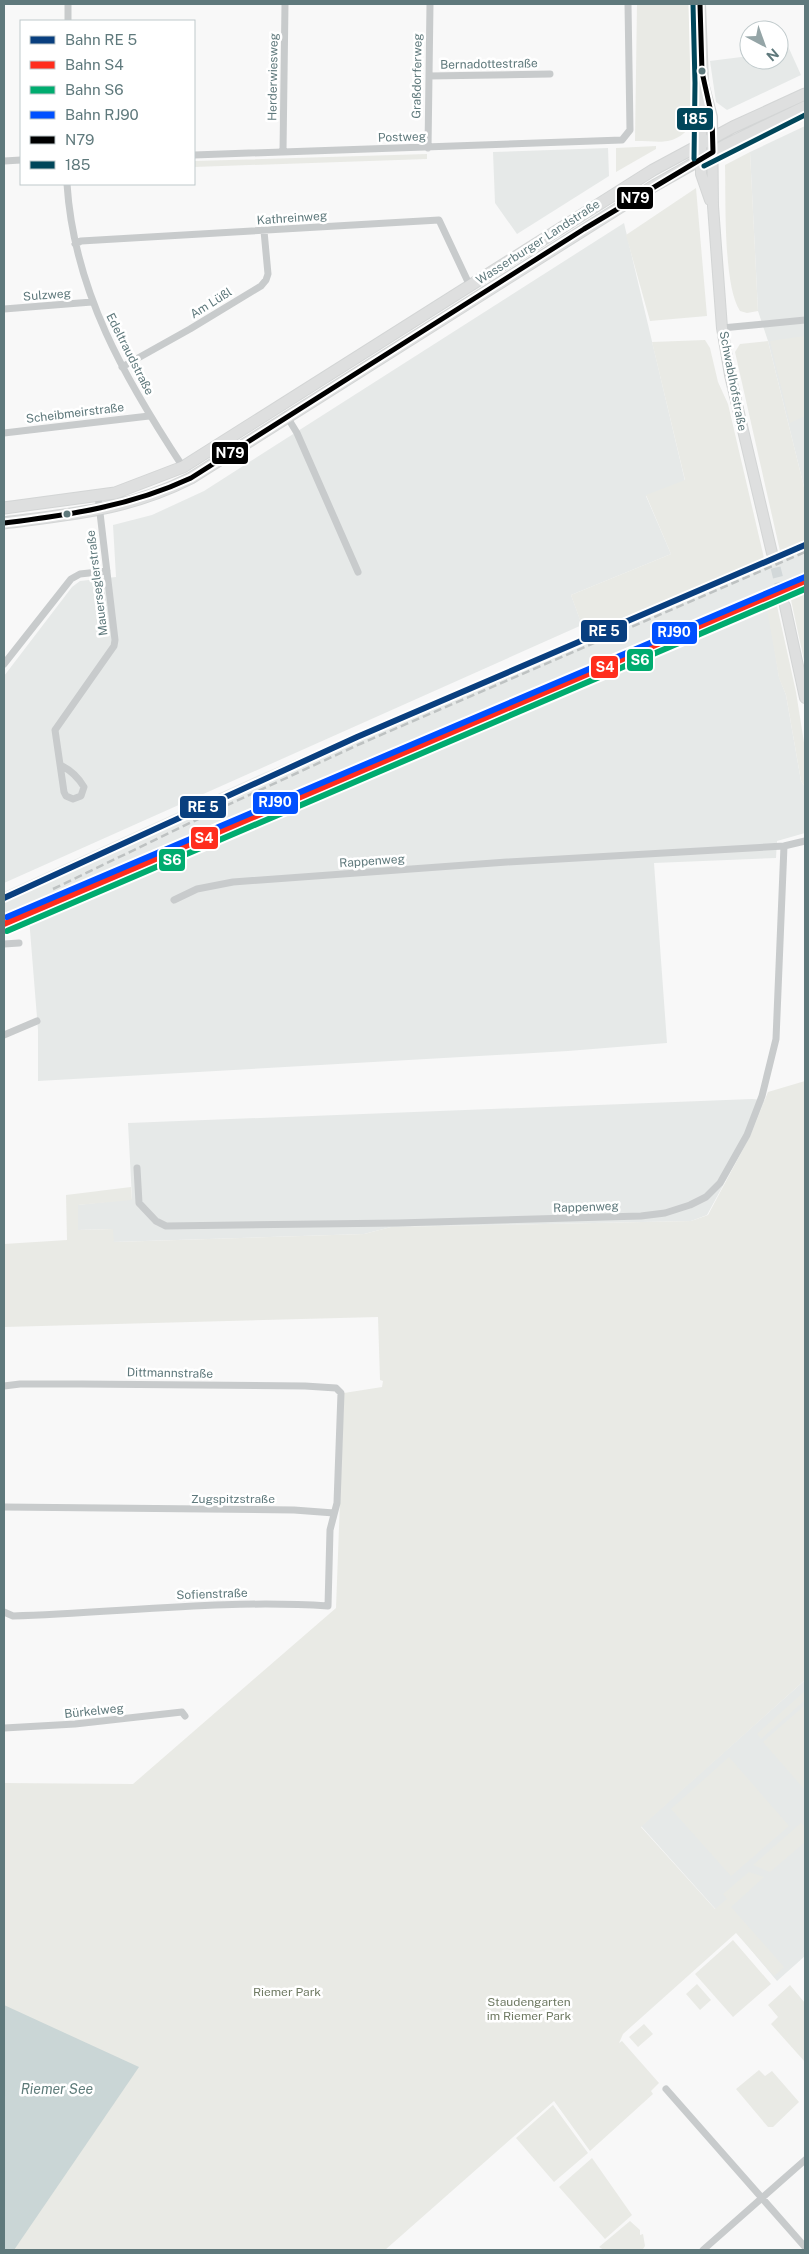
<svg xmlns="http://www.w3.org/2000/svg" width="809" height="2254" font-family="'Public Sans',sans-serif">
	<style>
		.built { fill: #e6e9e8 }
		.green { fill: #e9eae5 }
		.water { fill: #cad6d6 }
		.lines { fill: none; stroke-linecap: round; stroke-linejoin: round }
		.secondary-tunnel { stroke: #d2d8d9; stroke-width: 10; stroke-dasharray: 10 5; stroke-linecap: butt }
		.secondary-casing { stroke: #d3d5d5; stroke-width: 12 }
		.primary-casing { stroke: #d3d5d5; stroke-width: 13 }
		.street { stroke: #c8cbcc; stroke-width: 7 }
		.secondary { stroke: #dedfdf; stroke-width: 10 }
		.primary { stroke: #dedfdf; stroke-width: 11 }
		.rail { stroke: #bec2c2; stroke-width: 2.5; stroke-dasharray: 8 4; stroke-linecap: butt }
		.bus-1-casing { stroke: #fff; stroke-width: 9 }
		.bus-2-casing { stroke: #fff; stroke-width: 9 }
		.bus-1 { stroke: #000; stroke-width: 5 }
		.bus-2 { stroke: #00465a; stroke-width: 5 }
		.rail-1-casing { stroke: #fff; stroke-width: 10 }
		.rail-2-casing { stroke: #fff; stroke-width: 10 }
		.rail-3-casing { stroke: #fff; stroke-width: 10 }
		.rail-4-casing { stroke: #fff; stroke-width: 10 }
		.rail-1 { stroke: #093f7f; stroke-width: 6 }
		.rail-2 { stroke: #ff2d1d; stroke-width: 6 }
		.rail-3 { stroke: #00ac6f; stroke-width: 6 }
		.rail-4 { stroke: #0050ff; stroke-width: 6 }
		.bus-dot { fill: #5f797c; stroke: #fff; stroke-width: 2 }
		.labels { text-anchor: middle; stroke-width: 5; stroke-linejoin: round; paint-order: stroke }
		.street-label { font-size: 12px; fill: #5f797c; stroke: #fff }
		.park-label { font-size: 12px; fill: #6f7a63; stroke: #fff }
		.water-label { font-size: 14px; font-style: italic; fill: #5f7c7a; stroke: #fff }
		.line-badge { stroke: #fff; stroke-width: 2 }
		.badge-label { font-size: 14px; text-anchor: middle; font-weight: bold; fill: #fff }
	</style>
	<rect width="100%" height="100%" fill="#f8f8f8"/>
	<path class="built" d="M779 33H782L801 75 727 110 716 102 710 61 749 56V60H779Z
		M805 126V491L768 341 758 311 750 152Z
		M608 148 609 176 517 234 495 203 493 152Z
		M624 223 685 481 646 496 671 554 571 595 582 625 4 883V676L72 587 80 581 116 577 113 525 152 515 204 491Z
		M805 540V587L159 861 300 805 768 607 779 677 786 695 801 781 805 787V833L777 841 776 858 654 863 667 1043 568 1051 38 1081V1030L29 918 10 926 4 931V892L257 776Z
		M752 1099 765 1100 750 1136 707 1215 691 1221 391 1227 364 1234 113 1242V1229L78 1230 77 1205 132 1199 128 1123Z
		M805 1680V1956L777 1981 737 1933 641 1826Z"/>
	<path class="green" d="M637 4H693L694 123C673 147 665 141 635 141Z
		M656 146V149L616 172V148Z
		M750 152 758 311 747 313 740 311C723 285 726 200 725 165Z
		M427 154V159L194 167V161Z
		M696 188 707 316 650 321 626 235Z
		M805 336V416L790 423 770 341Z
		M705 340 710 348 718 382 728 404 764 558 585 634 571 595 671 554 646 495 685 480 652 342Z
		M768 341 805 491V540L780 551 735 352 740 344Z
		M805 587V665L791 600 777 606 796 692 805 749V787L801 781 786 695 779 678 766 603Z
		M805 1081V1680L641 1827 715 1909 727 1899 723 1894 749 1872 764 1877 731 1907 784 1967 774 1976 736 1933 623 2034 619 2043 622 2041 659 2083 651 2091 653 2094 590 2151 554 2101 385 2250H4V1783L133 1784 336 1608 344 1393 382 1387 383 1381 380 1380 378 1317 4 1327V1244L67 1240 66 1195 131 1187 132 1200 78 1205V1230L113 1229 114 1242 364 1234 391 1227 691 1221 708 1215 750 1136 768 1092Z
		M805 1691V1700L761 1739 757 1734Z
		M805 1705V1790L763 1742Z
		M729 1757 789 1826 731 1876 671 1809Z
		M801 1823 805 1827V1842L770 1872 753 1865Z
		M733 1940 771 1984 733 2017 695 1974Z
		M697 1984 711 2000 700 2010 686 1994Z
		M790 1985 805 2003V2062L771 2024 778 2017 768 2005Z
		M644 2024 653 2034 638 2047 629 2037Z
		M759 2070 765 2076 772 2071 799 2102 773 2127H768L736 2089Z
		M553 2105 588 2153 554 2182 516 2138Z
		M592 2158 632 2215 605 2239 559 2187Z
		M630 2221 640 2230V2235L643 2234 645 2246 643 2249 644 2250H604L599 2247Z"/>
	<path class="water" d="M4 2005 139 2067 14 2250H4Z"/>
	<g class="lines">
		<path class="secondary-tunnel" d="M772 553 785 606"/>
		<defs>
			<path id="secondary" d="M700 4 703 83 712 117 713 206 722 328 730 375 772 553
				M703 86 701 101V174L710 200
				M785 606 805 698"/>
			<path id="primary" d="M4 508 115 493 183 467 653 170 733 127 805 94
				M4 523C72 514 128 510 191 478L652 187 726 145 805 107"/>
		</defs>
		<use href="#secondary" class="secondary-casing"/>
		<use href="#primary" class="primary-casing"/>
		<path class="street" d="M68 4V21
			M429 76 550 74
			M428 148 430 4
			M283 151 285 4
			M194 155 622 140 630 130 628 4
			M4 161 21 160
			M67 184C74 291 125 379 183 467
			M75 244 81 241 439 220 470 286
			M4 309 92 302
			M722 328 805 320
			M122 367 190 329 261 286 266 280 268 274 264 231
			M286 415 297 433 358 572
			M4 433 149 416
			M4 664 71 579 80 574 107 571
			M62 766C72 771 78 777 84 787L81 796 73 799 66 796 64 792 55 730 114 646 115 640 98 496
			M174 900 197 889 233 882 507 862 784 846 805 841
			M4 944 19 943
			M4 1035 37 1021
			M137 1168 139 1203 156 1221 166 1226 398 1223 641 1216 665 1213 690 1205 706 1197 720 1183 747 1135 762 1096 776 1039 784 846
			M4 1386 20 1384H81L305 1386 336 1388 341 1393 337 1503 330 1530 328 1606C222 1599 118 1613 13 1616L4 1612
			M4 1507 294 1510 334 1513
			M4 1728 75 1724 182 1712 185 1716
			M666 2089 805 2247
			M703 2250 805 2160"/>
		<use href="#secondary" class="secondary"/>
		<use href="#primary" class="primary"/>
		<path class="rail" d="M53 889 221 808 360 744 805 552"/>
		<defs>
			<path id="bus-1" d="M4 523C69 515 131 506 191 478L584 229 713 152 712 117 702 72 700 4"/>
			<path id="bus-2" d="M693 4 695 83 694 159
				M704 166 805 115"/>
		</defs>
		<use href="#bus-1" class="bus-1-casing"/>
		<use href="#bus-2" class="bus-2-casing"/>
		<use href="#bus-1" class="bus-1"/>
		<use href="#bus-2" class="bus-2"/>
		<defs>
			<path id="rail-1" d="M4 898 357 737 805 545"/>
			<path id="rail-2" d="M4 924 805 581"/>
			<path id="rail-3" d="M7 931 805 589"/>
			<path id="rail-4" d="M7 917 805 577"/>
		</defs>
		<use href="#rail-1" class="rail-1-casing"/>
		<use href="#rail-2" class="rail-2-casing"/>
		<use href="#rail-3" class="rail-3-casing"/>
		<use href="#rail-4" class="rail-4-casing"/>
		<use href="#rail-1" class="rail-1"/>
		<use href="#rail-2" class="rail-2"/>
		<use href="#rail-3" class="rail-3"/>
		<use href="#rail-4" class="rail-4"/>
	</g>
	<g class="bus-dot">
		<circle cx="702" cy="71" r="4.5"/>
		<circle cx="67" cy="514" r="4.5"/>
	</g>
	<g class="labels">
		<g class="street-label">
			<text transform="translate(489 64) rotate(-1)" y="4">Bernadottestraße</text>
			<text transform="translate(417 76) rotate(-89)" y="4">Graßdorferweg</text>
			<text transform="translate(273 77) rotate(-89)" y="4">Herderwiesweg</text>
			<text transform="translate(402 137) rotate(-2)" y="4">Postweg</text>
			<text transform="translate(292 218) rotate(-4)" y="4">Kathreinweg</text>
			<text transform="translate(538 242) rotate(-33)" y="4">Wasserburger Landstraße</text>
			<text transform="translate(47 295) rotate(-4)" y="4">Sulzweg</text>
			<text transform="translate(211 303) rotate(-32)" y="4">Am Lüßl</text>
			<text transform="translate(130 354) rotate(63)" y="4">Edeltraudstraße</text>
			<text transform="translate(733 381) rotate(79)" y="4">Schwablhofstraße</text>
			<text transform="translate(75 413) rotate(-7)" y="4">Scheibmeirstraße</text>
			<text transform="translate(97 583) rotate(-97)" y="4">Mauerseglerstraße</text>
			<text transform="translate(372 861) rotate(-4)" y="4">Rappenweg</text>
			<text transform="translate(586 1207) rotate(-2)" y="4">Rappenweg</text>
			<text transform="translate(170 1373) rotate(1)" y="4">Dittmannstraße</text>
			<text x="233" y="1503">Zugspitzstraße</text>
			<text transform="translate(212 1594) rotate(-2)" y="4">Sofienstraße</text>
			<text transform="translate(94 1711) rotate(-6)" y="4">Bürkelweg</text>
		</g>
		<g class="park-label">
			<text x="287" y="1996">Riemer Park</text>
			<text x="529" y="2006">Staudengarten<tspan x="529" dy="14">im Riemer Park</tspan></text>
		</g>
		<g class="water-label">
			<text x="57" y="2094">Riemer See</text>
		</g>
	</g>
	<g class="line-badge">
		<rect x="676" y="107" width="38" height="24" rx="5" fill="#00465a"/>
		<rect x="616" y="186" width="38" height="24" rx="5" fill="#000"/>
		<rect x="211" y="441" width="38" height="24" rx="5" fill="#000"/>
		<rect x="580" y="619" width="48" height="24" rx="5" fill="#093f7f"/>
		<rect x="651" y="621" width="47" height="24" rx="5" fill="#0050ff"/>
		<rect x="626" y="648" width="28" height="24" rx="5" fill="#00ac6f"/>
		<rect x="590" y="655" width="29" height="24" rx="5" fill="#ff2d1d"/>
		<rect x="252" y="791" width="47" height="24" rx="5" fill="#0050ff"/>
		<rect x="179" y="795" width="48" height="24" rx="5" fill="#093f7f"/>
		<rect x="190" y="826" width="29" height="24" rx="5" fill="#ff2d1d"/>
		<rect x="158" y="848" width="28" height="24" rx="5" fill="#00ac6f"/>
	</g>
	<g class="badge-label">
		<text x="695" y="124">185</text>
		<text x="635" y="203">N79</text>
		<text x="230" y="458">N79</text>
		<text x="604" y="636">RE 5</text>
		<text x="674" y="637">RJ90</text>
		<text x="640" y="665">S6</text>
		<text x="605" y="672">S4</text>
		<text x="275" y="807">RJ90</text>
		<text x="203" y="812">RE 5</text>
		<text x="204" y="843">S4</text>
		<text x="172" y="865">S6</text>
	</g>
	<rect width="809" height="2254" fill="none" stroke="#5f797c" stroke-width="10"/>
	<rect x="20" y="20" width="175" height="165" fill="#ffffff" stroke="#bfc9cb"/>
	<rect x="30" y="36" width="25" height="8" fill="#093f7f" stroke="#bfc9cb"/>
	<text x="65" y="45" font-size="15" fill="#5f797c">Bahn RE 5</text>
	<rect x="30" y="61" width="25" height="8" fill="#ff2d1d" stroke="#bfc9cb"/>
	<text x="65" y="70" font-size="15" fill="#5f797c">Bahn S4</text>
	<rect x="30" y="86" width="25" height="8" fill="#00ac6f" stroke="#bfc9cb"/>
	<text x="65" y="95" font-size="15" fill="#5f797c">Bahn S6</text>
	<rect x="30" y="111" width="25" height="8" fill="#0050ff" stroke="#bfc9cb"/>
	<text x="65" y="120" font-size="15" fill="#5f797c">Bahn RJ90</text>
	<rect x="30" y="136" width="25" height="8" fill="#000000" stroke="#bfc9cb"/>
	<text x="65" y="145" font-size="15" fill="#5f797c">N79</text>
	<rect x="30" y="161" width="25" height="8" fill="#00465a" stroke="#bfc9cb"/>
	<text x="65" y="170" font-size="15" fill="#5f797c">185</text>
	<g transform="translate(764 45) rotate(139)"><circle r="24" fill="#ffffff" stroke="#bfc9cb"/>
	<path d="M0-4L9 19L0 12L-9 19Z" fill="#95a5a7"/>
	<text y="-8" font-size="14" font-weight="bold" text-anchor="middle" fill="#5f797c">N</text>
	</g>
</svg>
